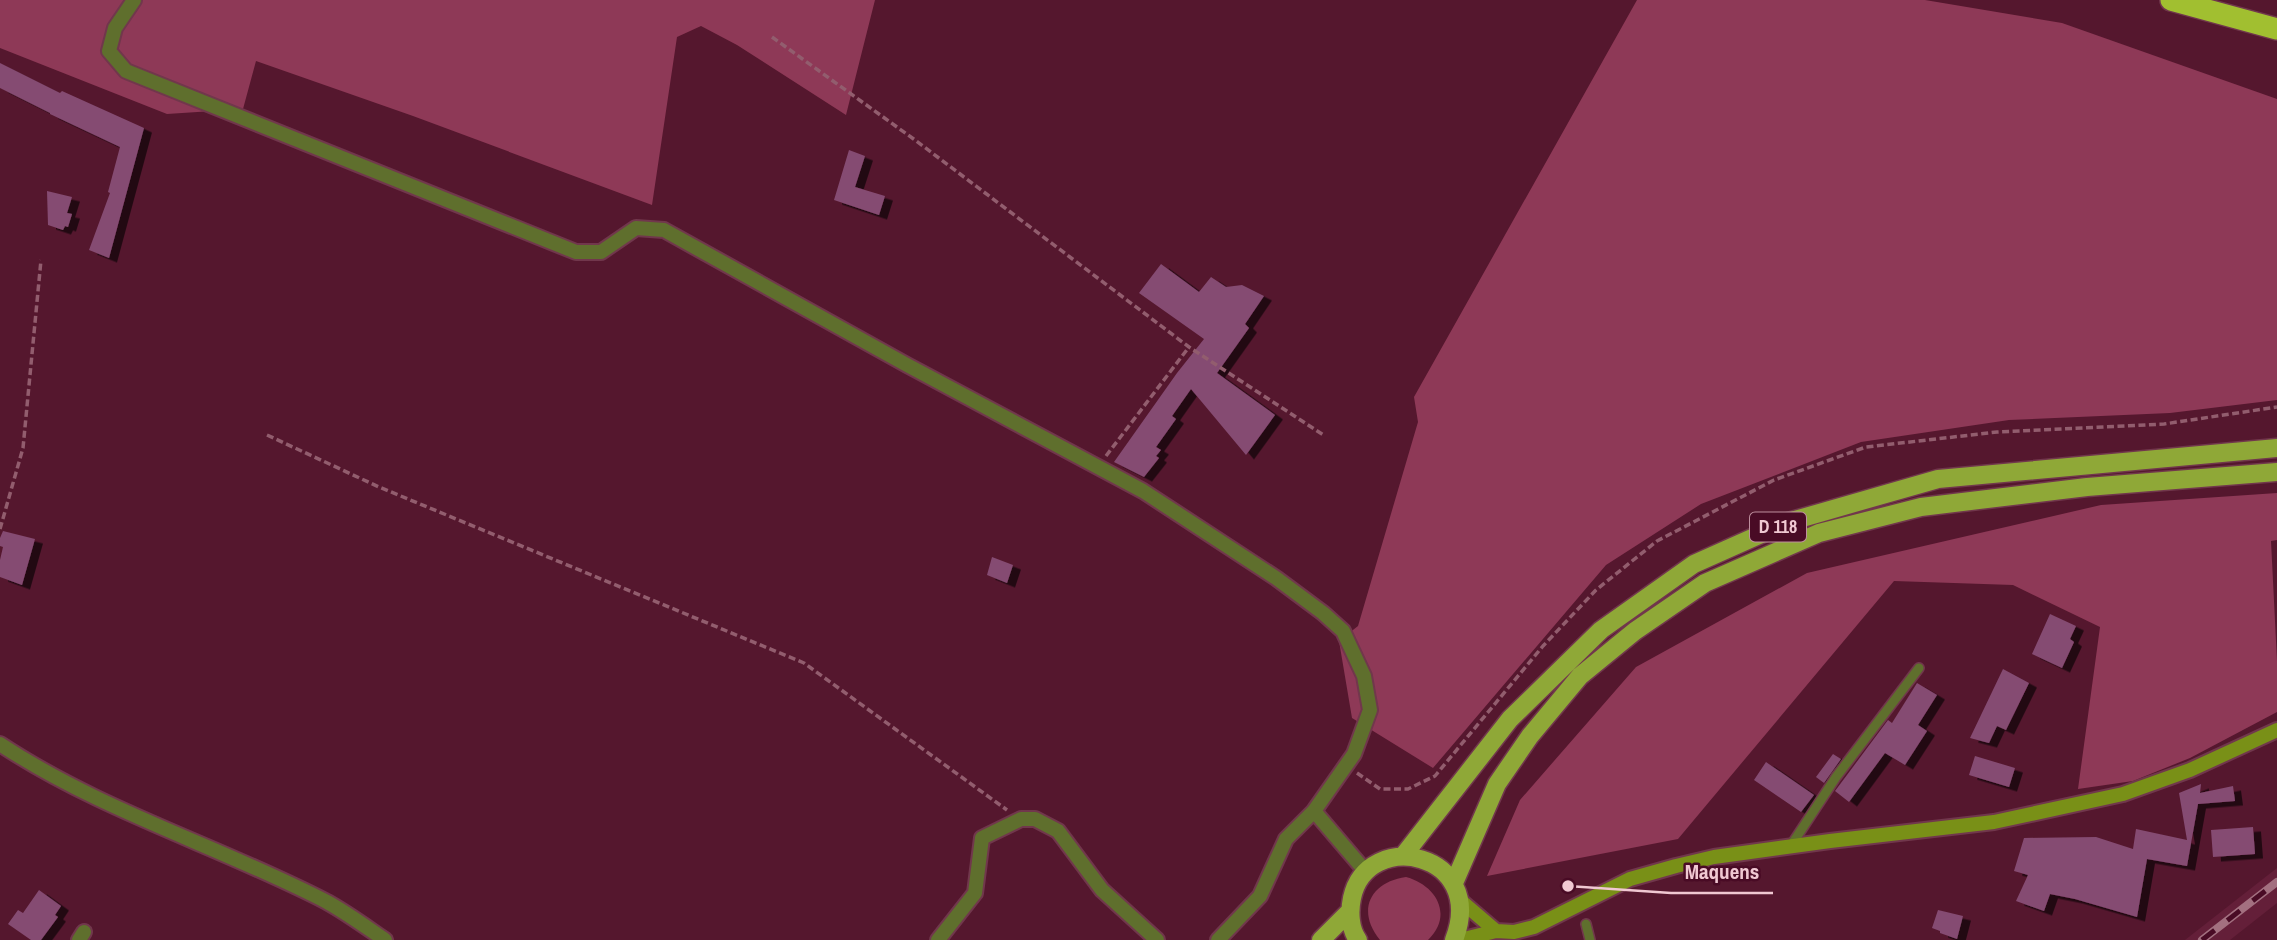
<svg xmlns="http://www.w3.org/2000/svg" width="2277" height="940" font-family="'Archivo Narrow',sans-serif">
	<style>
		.built { fill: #641f39 }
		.green { fill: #8e3957 }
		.building { fill: #854b72; filter: url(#shadow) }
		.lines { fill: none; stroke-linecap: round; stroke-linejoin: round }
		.lane-casing { stroke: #71374c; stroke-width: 12 }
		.street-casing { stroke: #71374c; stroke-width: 18 }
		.secondary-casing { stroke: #71374c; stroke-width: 18 }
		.primary-casing { stroke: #71374c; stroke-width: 21 }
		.highway-casing { stroke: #71374c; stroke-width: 24 }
		.path { stroke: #925d6e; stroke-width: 3.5; stroke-dasharray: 7 3.5; stroke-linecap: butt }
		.lane { stroke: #5f6f2d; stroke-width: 9 }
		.street { stroke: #5f6f2d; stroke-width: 14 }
		.secondary { stroke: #799017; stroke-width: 14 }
		.primary { stroke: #8fa837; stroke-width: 18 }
		.highway { stroke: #a1bf30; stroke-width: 21 }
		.rail-casing { stroke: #a37080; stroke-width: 8 }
		.rail { stroke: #490b25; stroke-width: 5; stroke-dasharray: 16; stroke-linecap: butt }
		.labels { text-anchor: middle; stroke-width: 5; stroke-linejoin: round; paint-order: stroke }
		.shield { fill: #490b25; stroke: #be8f9e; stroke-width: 2 }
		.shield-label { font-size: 18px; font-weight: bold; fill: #f0c8d2 }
		.leader { fill: none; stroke: #f0c8d2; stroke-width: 2.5 }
		.callout-dot { fill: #f0c8d2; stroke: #490b25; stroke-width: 2.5 }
		.callout-label { font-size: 21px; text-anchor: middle; font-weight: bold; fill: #f0c8d2; stroke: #490b25; stroke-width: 5; stroke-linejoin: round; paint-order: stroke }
	</style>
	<defs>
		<filter id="shadow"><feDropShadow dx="8" dy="4.5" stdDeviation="0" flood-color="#0009"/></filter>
	</defs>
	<rect width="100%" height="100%" fill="#55172e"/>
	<path class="built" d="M2277 868V903L2230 940H2185Z"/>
	<path class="green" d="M0 0H875L846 115 737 45 701 26 677 37 652 205 413 116 256 61 243 109 167 114 0 48Z
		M1637 0H1925L2062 23 2277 99V400L2170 413 2009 420 1861 442 1701 504 1606 565 1433 768 1352 718 1339 641 1358 626 1418 422 1414 397Z
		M2277 493V540L2271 541 2277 661V712L2190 758 2133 781 2078 789 2100 627 2013 585 1894 581 1678 839 1487 876 1520 800 1636 667 1807 573 2101 505Z
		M1406 877C1436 885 1454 915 1428 940H1380C1356 911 1370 882 1406 877Z"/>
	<path class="building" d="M0 63 60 93 62 91 144 128 109 258 89 250 110 193 108 192 120 147 50 114V113L0 88Z
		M849 150 865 156 855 187 885 196 879 215 834 200Z
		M47 191 72 197 67 213 72 214 68 227 65 226 63 230 48 225Z
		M1161 264 1199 292 1211 277 1226 287 1242 285 1264 296 1245 324 1249 328 1217 373 1275 415 1246 455 1191 389 1172 416 1176 419 1156 447 1161 450 1156 456 1159 458 1144 477 1114 462 1177 373 1204 339 1139 293Z
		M3 531 35 539 22 585 0 577V560L3 547 0 546V538Z
		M992 557 1013 565 1007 583 987 575Z
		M2050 614 2076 626 2070 639 2074 642 2062 668 2032 654Z
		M2003 669 2029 683 2006 730 1997 726 1989 743 1970 738Z
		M1917 683 1937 695 1918 725 1927 731 1905 765 1885 753 1849 802 1835 791 1888 720 1892 723Z
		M1833 754 1841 759 1824 783 1816 777Z
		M1975 756 2015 768 2009 787 1969 775Z
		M1766 762 1814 795 1801 812 1754 780Z
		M2201 784 2200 793 2233 786 2235 801 2198 804 2187 866 2147 859 2137 917 2075 899 2050 894 2044 911 2016 901 2028 875 2014 871 2024 838 2096 837 2133 849 2136 829 2187 840 2179 793Z
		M2253 827 2255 854 2213 857 2211 830Z
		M39 890 61 906 55 915 58 917 41 940H31L8 924 18 910 23 913Z
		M1938 910 1963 916 1957 939 1940 933V931L1932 928Z"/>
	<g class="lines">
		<defs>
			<path id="lane" d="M1790 847 1836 777 1919 668
				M1586 924 1590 940"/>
			<path id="street" d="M134 0 115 28 109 51 126 71 576 252H601L636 228 664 230 907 365 1143 491 1276 578 1323 613 1343 631 1364 676 1370 710 1354 754 1314 811 1366 872
				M0 744C101 811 219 846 327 902 347 913 366 927 385 940
				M79 940 84 932
				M938 940 975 893 982 838 1021 819H1035L1058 831 1102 890 1157 940
				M1218 940 1260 896 1286 839 1314 811"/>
			<path id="secondary" d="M1461 901 1496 931
				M1460 940 1496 931 1514 932 1534 927 1630 879 1676 866 1714 857 1830 841 1994 822 2123 794 2190 770 2277 730"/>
			<path id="primary" d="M1403 856 1510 719 1601 630 1694 564 1788 522 1938 479 2277 448
				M1454 883 1497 784 1530 736 1580 676 1635 631 1705 583 1819 533 1921 507 2087 487 2277 472
				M1321 940 1350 911
				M1358 940C1350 929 1349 912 1352 898 1367 827 1488 852 1454 940"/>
			<path id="highway" d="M2171 0 2277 29"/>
		</defs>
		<use href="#lane" class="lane-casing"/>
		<use href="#street" class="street-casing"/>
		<use href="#secondary" class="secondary-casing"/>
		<use href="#primary" class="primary-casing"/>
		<use href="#highway" class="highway-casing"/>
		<path class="path" d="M772 37 915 140 1189 347 1325 436
			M267 435 379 487 804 663 1007 810
			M1106 456 1189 347
			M0 529 23 448 41 260
			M1357 773 1380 789H1408L1435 776 1543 646 1596 590 1657 541 1774 480 1866 447 1997 432 2164 424 2277 407"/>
		<use href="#lane" class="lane"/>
		<use href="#street" class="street"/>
		<use href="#secondary" class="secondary"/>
		<use href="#primary" class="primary"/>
		<use href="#highway" class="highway"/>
		<defs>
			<path id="rail" d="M2202 940 2277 882"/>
		</defs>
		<use href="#rail" class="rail-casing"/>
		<use href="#rail" class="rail"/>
	</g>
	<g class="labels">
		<rect class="shield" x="1750" y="512.5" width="56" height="29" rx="5"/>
		<g class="shield-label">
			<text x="1778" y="533">D 118</text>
		</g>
	</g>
	<path class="leader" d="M1568 886L1671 893H1773"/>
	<circle class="callout-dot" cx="1568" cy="886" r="7"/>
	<g class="callout-label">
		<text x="1722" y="879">Maquens</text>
	</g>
</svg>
